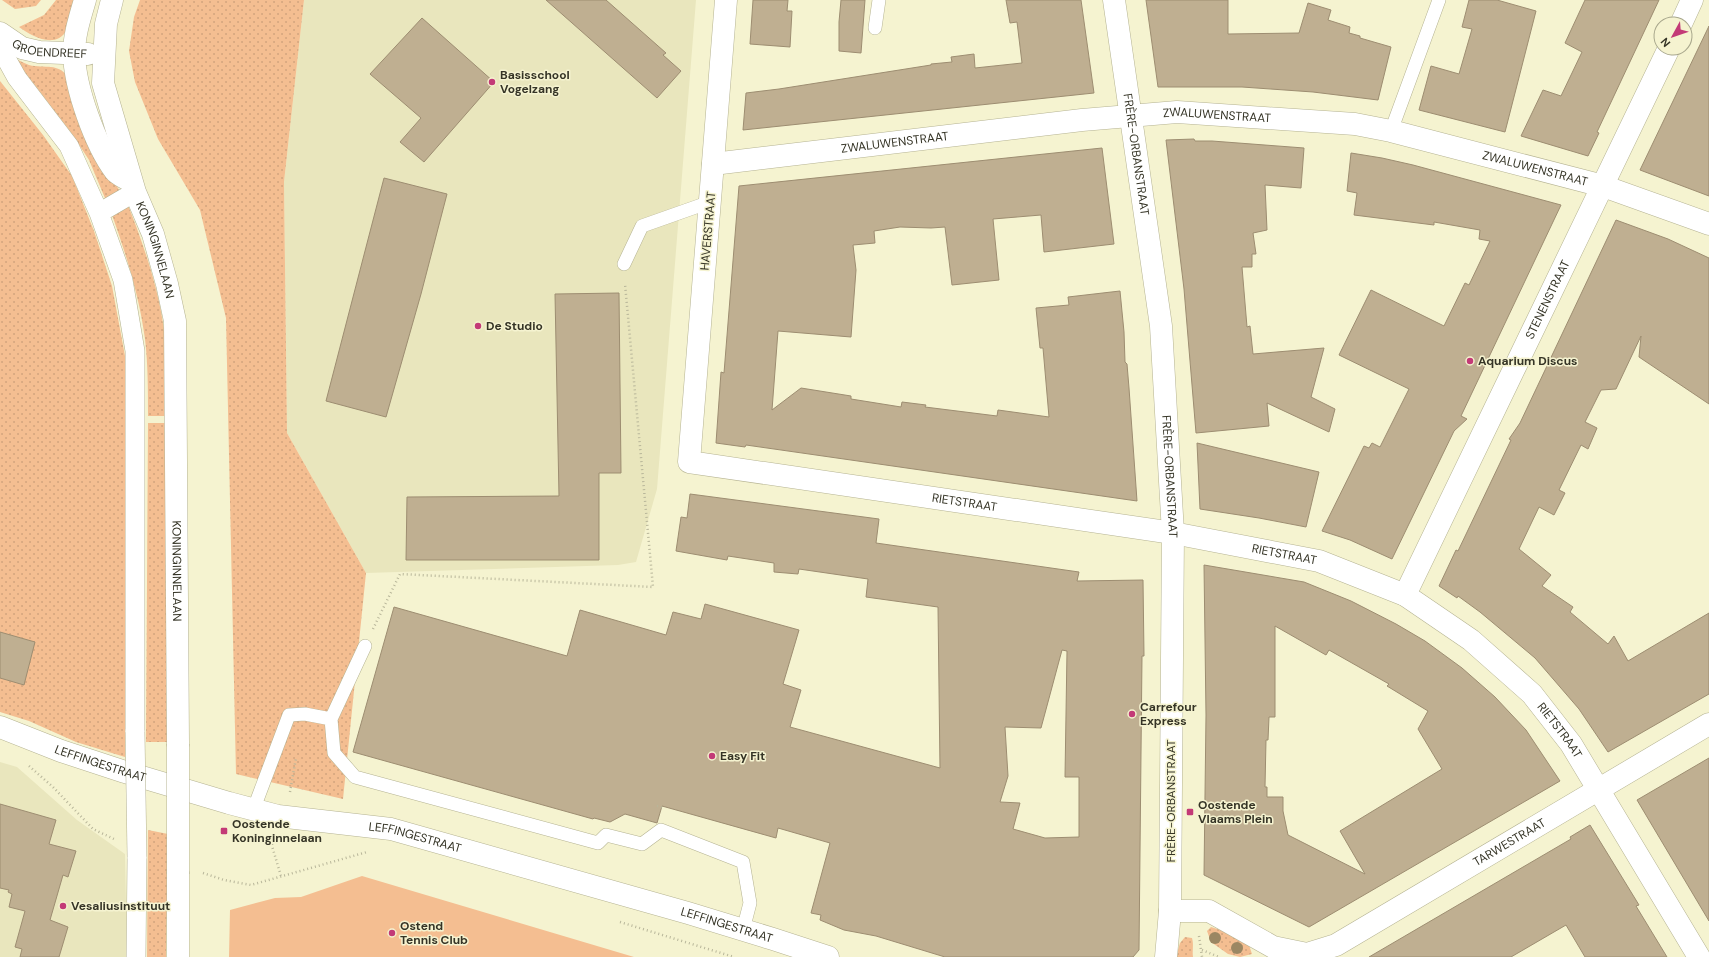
<svg xmlns="http://www.w3.org/2000/svg" width="1709" height="957" font-family="'DM Sans',sans-serif">
	<style>
		.built { fill: #e9e6bd }
		.grass { fill: url(#grass-dots) }
		.garden { fill: #f4be91 }
		.building { fill: #bfaf91; stroke: #9d8d71; fill-rule: evenodd }
		.lines { fill: none; stroke-linecap: round; stroke-linejoin: round }
		.service-casing { stroke: #b5b392; stroke-width: 14 }
		.pedestrian-casing { stroke: #b5b392; stroke-width: 20 }
		.minor-casing { stroke: #b5b392; stroke-width: 23 }
		.path { stroke: #b8b69a; stroke-width: 2.5; stroke-dasharray: 1 3; stroke-linecap: butt }
		.service { stroke: #fff; stroke-width: 13 }
		.pedestrian { stroke: #fff; stroke-width: 19 }
		.minor { stroke: #fff; stroke-width: 22 }
		.pedestrian-bridge-casing { stroke: #b5b392; stroke-width: 20; stroke-linecap: butt }
		.minor-bridge-casing { stroke: #b5b392; stroke-width: 23; stroke-linecap: butt }
		.pedestrian-bridge { stroke: #fff; stroke-width: 19 }
		.minor-bridge { stroke: #fff; stroke-width: 22 }
		.tree { fill: #9b8763 }
		.poi-dot { fill: #c33a77; stroke: #f5f3d0; stroke-width: 1.5 }
		.labels { text-anchor: middle; stroke-width: 3; stroke-linejoin: round; paint-order: stroke }
		.street-label { font-size: 12px; fill: #353426; stroke: #f5f3d0 }
		.poi-label { font-size: 12px; font-weight: bold; fill: #353426; stroke: #f5f3d0; text-anchor: start }
	</style>
	<defs>
		<pattern id="grass-dots" width="8" height="8" patternUnits="userSpaceOnUse"><rect width="8" height="8" fill="#f4be91"/><path d="M2 2h.1M6 6h.1" fill="none" stroke="#d2a47d" stroke-width="1.8" stroke-linecap="round"/></pattern>
	</defs>
	<rect width="100%" height="100%" fill="#f5f3d0"/>
	<path class="built" d="M304 0H696L657 489 636 562 618 565 366 573 287 433 284 182Z
		M0 762 17 767 77 820 125 854 127 957H0Z"/>
	<path class="grass" d="M2 0H41L36 6 15 9Z
		M56 0H78C74 9 72 22 67 30 55 50 32 36 19 27L44 15Z
		M140 0H304L284 182 287 433 366 573 343 799 236 774 226 318 200 210 158 139 135 82 129 51 134 17Z
		M14 58C19 60 23 63 29 65 45 69 58 62 69 78L92 144 122 195 107 203 89 160 72 134Z
		M0 81 43 135 72 176 94 231 112 286 125 356V757L76 742 29 721 0 712Z
		M126 200C145 248 162 297 166 348 168 371 167 394 168 416H148C148 390 148 364 145 339 139 294 125 251 110 209Z
		M148 423H168L167 742H146Z
		M148 830 168 834 166 957H147Z
		M1211 927 1233 934 1249 945 1252 954 1240 957 1228 954 1211 942 1207 931Z
		M1185 937 1192 938C1194 945 1192 950 1193 957H1176L1180 943Z"/>
	<path class="garden" d="M362 876 634 957H229L230 910 275 898 301 897Z"/>
	<path class="building" d="M546 0H606L666 53 663 55 681 71 657 98Z
		M753 0H788L787 11H792L790 47 750 44Z
		M841 0H865L861 53 839 51V22Z
		M1006 0H1081L1094 93 743 130 746 93 779 89 931 65V64L952 62 951 57 974 54 975 68 1022 63 1017 22 1010 23Z
		M1146 0H1228V34L1299 33 1308 3 1331 10 1328 20 1350 27 1349 33 1360 36V38L1391 47 1378 100 1313 92 1242 87H1158Z
		M1469 0H1497L1536 11 1505 132 1419 110 1431 66 1459 74 1472 29 1462 27Z
		M1585 0H1659L1597 132 1599 133 1588 156 1521 136 1543 90 1561 96 1582 52 1565 43Z
		M422 18 494 82 424 162 400 142 421 118 370 74Z
		M1709 26V196L1640 170Z
		M1194 139 1195 141H1212L1304 148 1301 188 1265 185 1267 230 1253 233 1256 254H1252V267H1242L1247 327 1250 326 1253 354 1324 348 1311 397 1335 409 1329 432 1267 403 1269 426 1196 433 1184 289 1166 140Z
		M1102 148 1114 244 1044 252 1041 215 993 219 999 280 952 285 945 227 931 228 900 227 874 231 875 243 853 245 856 270 851 337 778 331 772 410 801 388 851 396V399L901 407 902 402 926 405 925 407 997 416 998 410 1049 417 1043 348H1040L1036 308 1069 305 1068 297 1120 291 1124 332 1125 362 1127 364 1129 388 1137 501 746 445 745 447 716 443 721 372 724 373 739 186Z
		M1351 153 1382 158 1413 165 1561 205 1461 416 1467 419 1454 431 1392 559 1350 540 1322 531 1364 446 1369 448 1372 443 1380 447 1409 389 1339 355 1371 290 1444 326 1465 283 1469 285 1490 241 1479 239 1480 230 1434 222V225L1354 215 1357 193 1347 191Z
		M384 178 447 194 421 294 386 417 326 401Z
		M1616 220 1668 239 1709 258V404L1639 357 1641 336 1616 389 1601 390 1585 422 1597 428 1588 449 1581 445 1559 490 1565 493 1554 515 1539 507 1519 549 1551 575 1542 586 1573 607 1570 612 1608 644 1614 636 1628 661 1709 613V694L1608 752 1579 709 1535 658 1480 612 1458 596 1457 598 1439 586 1456 550 1458 551 1511 440 1509 439 1520 423Z
		M619 293 621 473H599V560H406L407 497 559 496 555 294Z
		M1197 443 1319 472 1306 527 1259 518 1200 509Z
		M690 494 879 519 876 543 1079 572 1077 581 1143 580 1144 656H1142L1139 950 1133 957H945L876 936 844 930 820 920 821 915 811 913 830 843 778 828 776 838 662 806 657 823 625 814 610 822 594 818 593 819 353 752 394 607 567 656 580 610 666 635 673 612 701 619 705 604 799 630 783 684 801 690 790 727 940 768 938 607 866 597 868 579 799 569 798 574 774 572V563L728 556 727 560 676 551 681 517 687 518ZM1062 650 1067 651 1065 777H1079V837L1045 838 1013 829 1020 803 1000 802 1008 776 1005 727 1041 728Z
		M1204 565 1304 582 1351 601 1396 624 1425 641 1462 668 1495 697 1526 730 1560 781 1309 927 1204 875 1206 715ZM1275 626 1326 655 1329 650 1389 684 1387 686 1428 711 1418 729 1442 769 1340 831 1365 874 1288 835 1283 811V797H1267V787H1265L1266 740H1268L1269 717H1275Z
		M0 632 35 642 24 685 0 678Z
		M1709 758V921L1637 800Z
		M0 804 56 820 49 844 76 851 68 877 63 875 50 920 68 927 59 957H20L22 949 15 947 25 911 9 907 12 894 8 892 9 890 0 888Z
		M1590 825 1639 905 1636 906 1667 957H1585L1566 925 1511 957H1369L1571 839 1570 837Z"/>
	<g class="lines">
		<defs>
			<path id="service" d="M875 28 879 0
				M1391 131 1439 0
				M624 264 642 226 710 202
				M331 719 365 646
				M254 808 289 715 305 714 331 719 334 753 355 777 598 843 606 835 642 844 661 830 743 862 750 903 743 930"/>
			<path id="pedestrian" d="M0 39 3 53 17 78 69 146 99 213 123 280 135 351V732
				M99 213 135 192
				M136 957 137 857"/>
			<g id="minor">
				<path d="M85 0C80 17 74 35 74 54 75 88 95 144 115 171 118 175 126 178 130 181"/>
				<path id="s1" d="M112 0 106 24 103 83 135 192 153 234 167 284 175 321 178 744"/>
				<path id="s2" d="M726 0 689 462 1173 533 1319 561 1405 595 1471 640 1532 694 1571 744 1699 957"/>
				<path id="s3" d="M1114 0 1161 326 1173 533 1170 911 1166 957"/>
				<path d="M1681 24 1692 0"/>
				<path id="s4" d="M0 33 22 48 39 52 88 54"/>
				<path id="s5" d="M713 164 1082 120 1177 112 1355 124 1391 131 1603 186 1709 224"/>
				<path id="s6" d="M1405 595 1669 48"/>
				<path id="s7" d="M0 727 61 751 125 772 229 803 278 816 391 829 688 913 773 939 828 957"/>
				<path d="M178 874V957"/>
				<path id="s8" d="M1170 911H1209L1273 947 1307 954 1336 945 1709 724"/>
			</g>
		</defs>
		<use href="#service" class="service-casing"/>
		<use href="#pedestrian" class="pedestrian-casing"/>
		<use href="#minor" class="minor-casing"/>
		<path class="path" d="M373 629 400 574 653 587 625 284
			M29 766 53 787 93 829 114 839
			M290 792 296 758
			M657 806 663 808
			M272 840V846L281 876
			M203 873 224 880 251 885 367 852
			M620 922 734 957
			M1199 936 1202 957
			M1202 950 1219 957"/>
		<use href="#service" class="service"/>
		<use href="#pedestrian" class="pedestrian"/>
		<use href="#minor" class="minor"/>
		<defs>
			<path id="pedestrian-bridge" d="M135 732 137 857"/>
			<path id="minor-bridge" d="M178 874V744"/>
		</defs>
		<use href="#pedestrian-bridge" class="pedestrian-bridge-casing"/>
		<use href="#minor-bridge" class="minor-bridge-casing"/>
		<use href="#pedestrian-bridge" class="pedestrian-bridge"/>
		<use href="#minor-bridge" class="minor-bridge"/>
	</g>
	<g class="tree">
		<circle cx="1215" cy="938" r="6"/>
		<circle cx="1237" cy="948" r="6"/>
	</g>
	<g class="poi-dot">
		<circle cx="492" cy="82" r="4"/>
		<circle cx="478" cy="326" r="4"/>
		<circle cx="1470" cy="361" r="4"/>
		<circle cx="1132" cy="714" r="4"/>
		<circle cx="712" cy="756" r="4"/>
		<rect x="1186" y="808" width="8" height="8" rx="2"/>
		<rect x="220" y="827" width="8" height="8" rx="2"/>
		<circle cx="63" cy="906" r="4"/>
		<circle cx="392" cy="933" r="4"/>
	</g>
	<g class="labels">
		<g class="street-label">
			<text dy="4" stroke="none"><textPath href="#s4" startOffset="54">GROENDREEF</textPath></text>
			<text dy="4" stroke="none"><textPath href="#s5" startOffset="507">ZWALUWENSTRAAT</textPath></text>
			<text dy="4" stroke="none"><textPath href="#s5" startOffset="183">ZWALUWENSTRAAT</textPath></text>
			<text dy="4" stroke="none"><textPath href="#s3" startOffset="156">FRÈRE-ORBANSTRAAT</textPath></text>
			<text dy="4" stroke="none"><textPath href="#s5" startOffset="831">ZWALUWENSTRAAT</textPath></text>
			<text transform="translate(708 231) rotate(-85)" y="4">HAVERSTRAAT</text>
			<text dy="4" stroke="none"><textPath href="#s1" startOffset="259">KONINGINNELAAN</textPath></text>
			<text dy="4" stroke="none"><textPath href="#s6" startOffset="328">STENENSTRAAT</textPath></text>
			<text dy="4" stroke="none"><textPath href="#s3" startOffset="480">FRÈRE-ORBANSTRAAT</textPath></text>
			<text dy="4" stroke="none"><textPath href="#s2" startOffset="742">RIETSTRAAT</textPath></text>
			<text dy="4" stroke="none"><textPath href="#s2" startOffset="1066">RIETSTRAAT</textPath></text>
			<text dy="4" stroke="none"><textPath href="#s1" startOffset="583">KONINGINNELAAN</textPath></text>
			<text dy="4" stroke="none"><textPath href="#s2" startOffset="1401">RIETSTRAAT</textPath></text>
			<text dy="4" stroke="none"><textPath href="#s7" startOffset="107">LEFFINGESTRAAT</textPath></text>
			<text transform="translate(1171 801) rotate(-90)" y="4">FRÈRE-ORBANSTRAAT</text>
			<text dy="4" stroke="none"><textPath href="#s7" startOffset="431">LEFFINGESTRAAT</textPath></text>
			<text dy="4" stroke="none"><textPath href="#s8" startOffset="379">TARWESTRAAT</textPath></text>
			<text dy="4" stroke="none"><textPath href="#s7" startOffset="755">LEFFINGESTRAAT</textPath></text>
		</g>
		<g class="poi-label">
			<text x="500" y="79">Basisschool<tspan x="500" dy="14">Vogelzang</tspan></text>
			<text x="486" y="330">De Studio</text>
			<text x="1478" y="365">Aquarium Discus</text>
			<text x="1140" y="711">Carrefour<tspan x="1140" dy="14">Express</tspan></text>
			<text x="720" y="760">Easy Fit</text>
			<text x="1198" y="809">Oostende<tspan x="1198" dy="14">Vlaams Plein</tspan></text>
			<text x="232" y="828">Oostende<tspan x="232" dy="14">Koninginnelaan</tspan></text>
			<text x="71" y="910">Vesaliusinstituut</text>
			<text x="400" y="930">Ostend<tspan x="400" dy="14">Tennis Club</tspan></text>
		</g>
	</g>
	<g transform="translate(1673 36) rotate(230)"><circle r="19" fill="#f5f3d0" stroke="#a8a78c"/>
	<path d="M0-3L7 15L0 10L-7 15Z" fill="#c33a77"/>
	<text y="-6" font-size="11" font-weight="bold" text-anchor="middle" fill="#353426">N</text>
	</g>
</svg>
